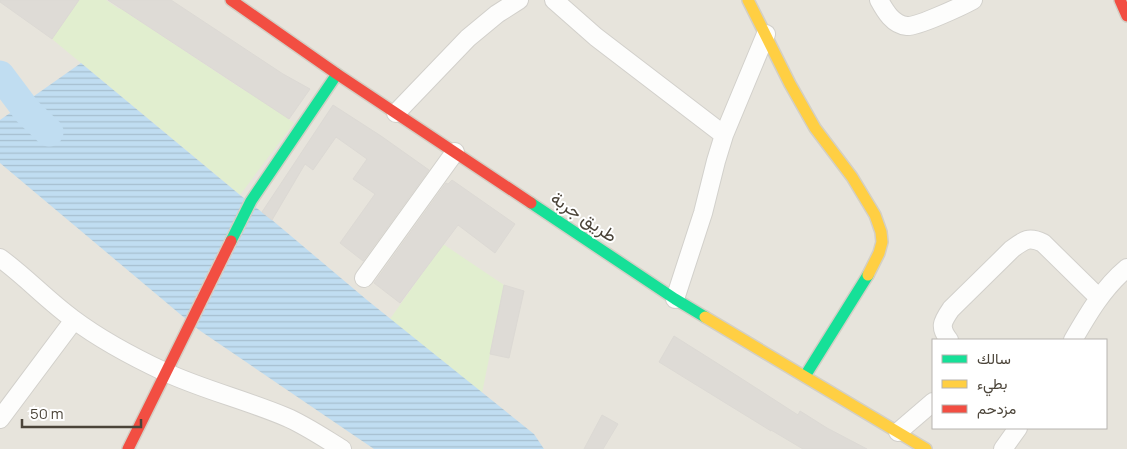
<svg xmlns="http://www.w3.org/2000/svg" width="1127" height="449" font-family="Manrope,Vazirmatn,sans-serif">
	<style>
		.residential { fill: #e7e4dc; fill-rule: evenodd }
		.garden { fill: #e1eecf }
		.water { fill: url(#water-rules) }
		.lines { fill: none; stroke-linecap: round; stroke-linejoin: round }
		.river { stroke: #c0ddf1; stroke-width: 29 }
		.building { fill: #dedbd6; stroke: #dcd9d4 }
		.street-casing { stroke: #d2d0cb; stroke-width: 20 }
		.fast-casing { stroke: #d3cfc5; stroke-width: 14 }
		.slow-casing { stroke: #d3cfc5; stroke-width: 14 }
		.jam-casing { stroke: #d3cfc5; stroke-width: 14 }
		.street { stroke: #fdfdfc; stroke-width: 18 }
		.fast { stroke: #16e098; stroke-width: 11 }
		.slow { stroke: #ffcf43; stroke-width: 11 }
		.jam { stroke: #f24e42; stroke-width: 11 }
		.labels { text-anchor: middle; stroke-width: 4; stroke-linejoin: round; paint-order: stroke }
		.street-label { font-size: 18px; fill: #4b4439; stroke: #fff }
	</style>
	<defs>
		<pattern id="water-rules" width="6" height="5" patternUnits="userSpaceOnUse" patternTransform="scale(1.25)"><rect width="6" height="5" fill="#c0ddf1"/><path d="M0 2.5h6" fill="none" stroke="#a6bfcf"/></pattern>
	</defs>
	<rect width="100%" height="100%" fill="#f4f2ee"/>
	<path class="residential" d="M0 0H1127V449H0ZM933 340H1106V428H933Z"/>
	<path class="garden" d="M79 0H106L119 9 120 8 239 87 265 102 294 123 240 195 52 39Z
		M443 244 504 285 482 393 390 319Z"/>
	<path class="water" d="M81 63 240 195 272 220 367 300 534 434 544 449H374L199 330 0 163V120Z"/>
	<g class="lines">
		<path class="river" d="M0 75 27 111 49 132"/>
	</g>
	<path class="building" d="M0 0H79L52 39 0 2Z
		M108 0H171L283 74 310 89 289 119Z
		M333 105 381 136 429 170 363 261 340 243 375 194 353 179 367 159 336 137 313 170 305 164 272 220 262 212Z
		M452 180 515 224 495 253 458 225 400 303 374 283 446 183 448 184Z
		M504 285 524 291 509 358 490 354Z
		M674 336 739 377 798 415 800 411 827 428 867 449H803L771 430V431L659 362Z
		M602 415 618 424 603 449H584Z"/>
	<g class="lines">
		<defs>
			<path id="street" d="M554 0 596 37 724 135
				M879 0C885 11 893 25 907 26 917 27 962 6 973 0
				M396 113 468 38 497 14 519 0
				M0 258C26 277 47 300 73 319 101 340 133 357 165 372 204 390 246 400 286 417 305 425 324 438 342 449
				M364 278 455 152
				M675 299 703 213 716 161 724 135 766 34
				M949 340C939 327 942 322 951 309L1012 249C1024 240 1029 236 1043 243L1099 298
				M1073 340C1088 314 1103 288 1127 268
				M0 419 74 320
				M898 432 933 402
				M1003 449 1018 428"/>
			<path id="fast" d="M531 203 675 299 705 317
				M231 241 251 201 337 74
				M805 376 868 275"/>
			<path id="slow" d="M748 0 790 84 815 128 852 177 875 215 881 232 882 242 879 253 868 275
				M705 317 926 449"/>
			<path id="jam" d="M231 0 337 74 531 203
				M1120 0 1127 16
				M128 449 231 241"/>
		</defs>
		<use href="#street" class="street-casing"/>
		<use href="#fast" class="fast-casing"/>
		<use href="#slow" class="slow-casing"/>
		<use href="#jam" class="jam-casing"/>
		<use href="#street" class="street"/>
		<use href="#fast" class="fast"/>
		<use href="#slow" class="slow"/>
		<use href="#jam" class="jam"/>
	</g>
	<g class="labels">
		<g class="street-label">
			<text transform="translate(584 217) rotate(34)" y="6">طريق جربة</text>
		</g>
	</g>
	<rect x="932" y="339" width="175" height="90" fill="#ffffff" stroke="#b7b4b0"/>
	<rect x="942" y="355" width="25" height="8" fill="#16e098" stroke="#b7b4b0"/>
	<text x="977" y="364" font-size="15" fill="#4b4439">سالك</text>
	<rect x="942" y="380" width="25" height="8" fill="#ffcf43" stroke="#b7b4b0"/>
	<text x="977" y="389" font-size="15" fill="#4b4439">بطيء</text>
	<rect x="942" y="405" width="25" height="8" fill="#f24e42" stroke="#b7b4b0"/>
	<text x="977" y="414" font-size="15" fill="#4b4439">مزدحم</text>
	<path d="M22 419v8h119v-8" fill="none" stroke="#4b4439" stroke-width="2.5"/>
	<text x="30" y="419" font-size="15" fill="#4b4439" stroke="#ffffff" stroke-width="4" paint-order="stroke">50 m</text>
</svg>
